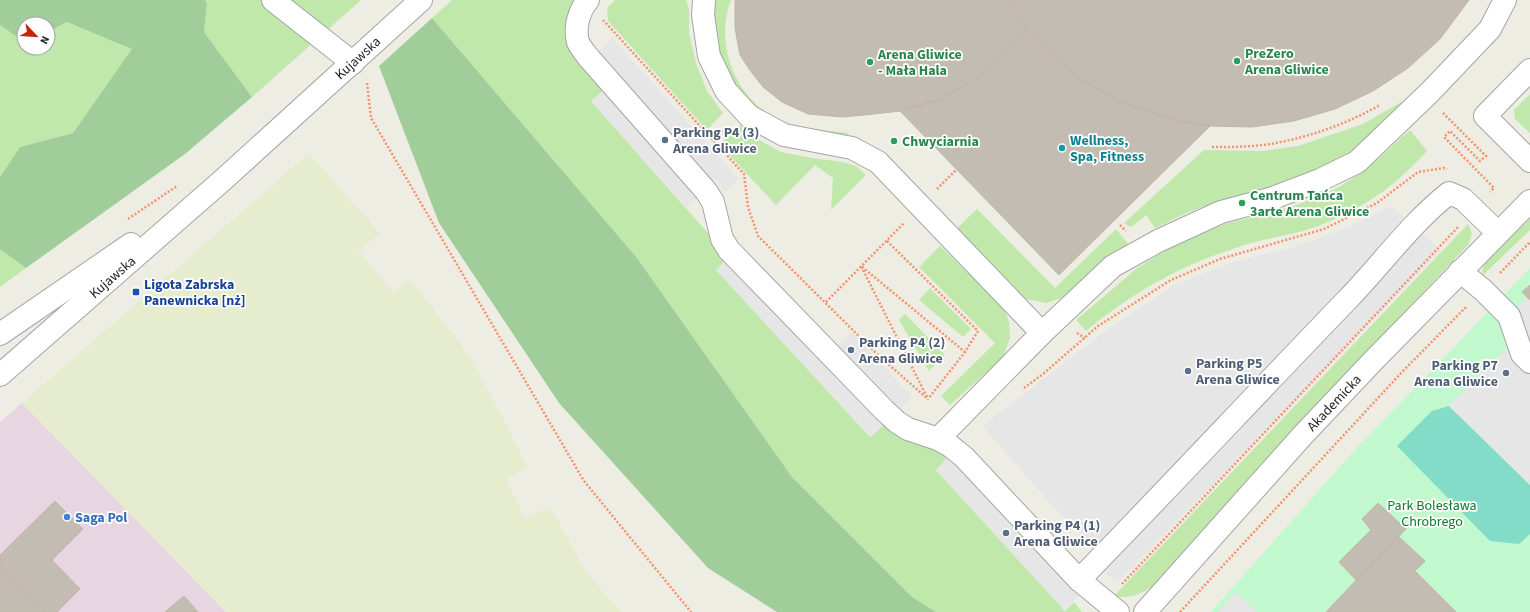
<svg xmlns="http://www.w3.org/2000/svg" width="1530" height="612" font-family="'Source Sans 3',sans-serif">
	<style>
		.industrial { fill: #e7d6e1 }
		.farmland { fill: #e6edcf }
		.grass { fill: #bfe8aa }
		.forest { fill: #a0cd99 }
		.park { fill: #c1f8ce }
		.pitch { fill: #83dcc8 }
		.parking { fill: #e6e6e6 }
		.building { fill: #c3bcb3; stroke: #c0b6a6 }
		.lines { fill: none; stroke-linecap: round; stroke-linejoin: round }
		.minor-casing { stroke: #a5a5a5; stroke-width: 24 }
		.path { stroke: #f7916c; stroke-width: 2.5; stroke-dasharray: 2 2; stroke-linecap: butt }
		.minor { stroke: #fff; stroke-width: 22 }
		.leisure-dot { fill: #2e9e5b; stroke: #fff; stroke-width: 1.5 }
		.service-dot { fill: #5c6f8a; stroke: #fff; stroke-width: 1.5 }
		.culture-dot { fill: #0f9aa8; stroke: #fff; stroke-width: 1.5 }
		.transit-dot { fill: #1a4fb4; stroke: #fff; stroke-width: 1.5 }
		.shop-dot { fill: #3f7fe0; stroke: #fff; stroke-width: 1.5 }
		.labels { text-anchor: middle; stroke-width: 3.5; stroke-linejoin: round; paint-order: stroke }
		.leisure-label { font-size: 14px; font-weight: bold; fill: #27864d; stroke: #fff; text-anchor: start }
		.street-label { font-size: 14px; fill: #1e1e1e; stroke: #fff }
		.service-label { font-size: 14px; font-weight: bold; fill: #4e5e75; stroke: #fff; text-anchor: start }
		.culture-label { font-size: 14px; font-weight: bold; fill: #0d838f; stroke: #fff; text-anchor: start }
		.transit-label { font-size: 14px; font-weight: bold; fill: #164399; stroke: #fff; text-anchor: start }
		.park-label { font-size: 14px; fill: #0d7a28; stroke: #fff }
		.shop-label { font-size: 14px; font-weight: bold; fill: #366cbe; stroke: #fff; text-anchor: start }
	</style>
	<rect width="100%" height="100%" fill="#eeede4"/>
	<path class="industrial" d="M22 403 226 612H0V422Z"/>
	<path class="farmland" d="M309 153 380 233 359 251 394 293 410 279 470 356 528 467 506 479 525 518 550 507 588 575 622 612H226L22 403Z"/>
	<path class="grass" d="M205 0H361L252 97 204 32 207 3Z
		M452 0H573L575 3 605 89 591 101 729 257 716 270 870 437 884 425 934 446 948 457 936 470 1065 611 1074 602 1082 612H936L912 597 792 477 637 258 432 18Z
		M615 0H686L689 10V33L696 63 707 91 723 113 707 130 608 21 607 8Z
		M711 0H731C713 45 737 102 782 121 803 130 827 130 849 133L842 139 808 135 761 114 735 89 717 52Z
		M67 22 133 49 73 133 20 147 0 177V25L24 42V48H48V32Z
		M1530 94V133L1515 119 1514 110Z
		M1403 101C1385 120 1367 141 1345 155 1300 183 1254 190 1205 206 1188 211 1171 221 1155 228L1146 215 1131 227 1124 223 1204 150 1263 151 1298 146 1363 124Z
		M740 125 759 140 781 152 812 158 843 162 856 166 866 175 831 210 833 178 815 165 776 205 720 145Z
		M1410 130 1427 151C1416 162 1406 173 1394 183 1373 201 1339 219 1312 228 1298 233 1283 235 1268 239 1255 242 1242 245 1230 250 1177 267 1128 296 1086 331L1076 320 1136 269 1177 243 1228 223 1294 206 1337 188 1367 169Z
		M977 209 1055 288 1116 229 1129 245 1064 297 1046 303 1026 299 1017 293 955 230Z
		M1530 219V230L1482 276 1483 264Z
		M1468 224 1472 234 1468 245 1341 379 1152 587C1140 594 1129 599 1114 596Z
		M940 246 1004 308 1009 322 1010 338 1003 357 950 405 941 396 995 343 919 267Z
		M0 249 26 268 0 287Z
		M930 288 971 329 963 337 919 300Z
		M905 314 945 355 929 371 899 320Z"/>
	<path class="forest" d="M0 0H205L207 3 204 32 252 97 185 154 26 268 0 249V177L20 147 73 133 132 49 67 22 48 32V24H24V42L0 25Z
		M432 18 637 258 792 477 912 597 936 612H777L708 568 559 403 439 223 379 66Z"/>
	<path class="park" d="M1530 268V612H1211L1354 451Z"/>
	<path class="pitch" d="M1449 406 1530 485V534L1519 544 1490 541 1397 446 1432 411Z"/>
	<path class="parking" d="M612 38 739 179 726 192 715 179 687 208 591 101 620 75 598 51Z
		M1391 206 1441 250 1117 583 1104 571 1092 544 1050 503 982 426 1108 329 1174 285 1236 261 1294 247 1351 226Z
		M729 257 824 358 852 332 912 397 871 437 716 270Z
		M1527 297 1530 300V485L1449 406 1515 340 1500 325Z
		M948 457 1078 596 1065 611 936 470Z
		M1236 592 1257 612H1218Z"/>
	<path class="building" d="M1009 0H1469L1440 39 1408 68 1373 91 1335 109 1294 121 1252 127 1210 126 1173 120 1121 102 1081 79 1048 52 1027 30Z
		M1009 0 1027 30 986 72 941 99 900 111 874 114 843 117 808 114 782 102 763 87 749 69 740 55 735 28V0Z
		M1027 30 1048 52 1081 79 1121 102 1173 120 1210 126 1059 275 900 111 941 99 986 72Z
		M1530 285V300L1522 292Z
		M55 501 83 529 52 560 80 589 57 612H46L0 565V555Z
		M1378 503 1406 529 1357 581 1339 562 1371 530 1362 519Z
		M1398 536 1425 561 1415 571 1456 612H1326Z
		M0 565 46 612H0Z
		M184 596 198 612H165Z"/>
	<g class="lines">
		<defs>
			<g id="minor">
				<path d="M273 0 353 63"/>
				<path d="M588 0C579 11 574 27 578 42 580 47 585 53 589 58L706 191 713 202 722 239 729 250 884 410 897 422 908 429 938 439 949 445 964 457 1079 580 1118 612"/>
				<path d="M704 0 703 15 709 56 726 91 749 116 784 135 852 148 878 162 1042 333"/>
				<path d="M1530 70 1485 116 1530 161"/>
				<path d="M1460 271 1483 290 1509 316 1522 354 1530 362"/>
				<path d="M0 334 131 244"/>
				<path id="s1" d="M0 375 224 179 421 0"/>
				<path d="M938 439 1042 333 1113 266 1158 241 1221 212 1273 198 1320 180 1357 162 1430 92 1490 29 1505 0"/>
				<path d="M1079 580C1169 488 1257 393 1347 300 1381 265 1410 224 1449 193L1463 199 1498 233"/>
				<path id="s2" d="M1145 612 1303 435 1373 361 1530 201"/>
			</g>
		</defs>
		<use href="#minor" class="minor-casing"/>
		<path class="path" d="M603 20 744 174 748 207 758 236 880 357 928 399
			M367 83 371 118 584 481 691 612
			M1443 113 1486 156 1480 161 1450 131 1444 137 1494 188 1490 192
			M712 140 726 127
			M1212 147C1233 147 1255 147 1276 143 1313 136 1348 123 1380 105
			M937 189 956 170
			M128 219 177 186
			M1120 225 1126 231
			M887 241 978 331 965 352 928 399
			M1500 273 1530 242
			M826 302 904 223
			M1077 333 1085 338
			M1024 388 1043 374 1098 326 1171 280 1220 259 1324 229 1377 203 1418 172 1444 168 1447 169
			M927 397 861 266 965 352
			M1122 584 1458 227
			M1180 612 1403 371 1466 307"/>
		<use href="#minor" class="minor"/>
	</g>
	<g class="leisure-dot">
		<circle cx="1237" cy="61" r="4"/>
		<circle cx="870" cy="62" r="4"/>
		<circle cx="894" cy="141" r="4"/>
		<circle cx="1242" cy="203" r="4"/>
	</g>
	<g class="service-dot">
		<circle cx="665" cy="140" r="4"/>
		<circle cx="851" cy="350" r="4"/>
		<circle cx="1188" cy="371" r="4"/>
		<circle cx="1506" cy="373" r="4"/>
		<circle cx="1006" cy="533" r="4"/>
	</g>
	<circle class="culture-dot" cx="1062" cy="148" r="4"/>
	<rect class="transit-dot" x="132" y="288" width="8" height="8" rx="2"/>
	<circle class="shop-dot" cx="67" cy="517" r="4"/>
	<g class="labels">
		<g class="leisure-label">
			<text x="1245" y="58">PreZero<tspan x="1245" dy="16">Arena Gliwice</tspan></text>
			<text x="878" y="59">Arena Gliwice<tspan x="878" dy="16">- Mała Hala</tspan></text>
			<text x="902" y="146">Chwyciarnia</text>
			<text x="1250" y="200">Centrum Tańca<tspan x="1250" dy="16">3arte Arena Gliwice</tspan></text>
		</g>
		<g class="street-label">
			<text dy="5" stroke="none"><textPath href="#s1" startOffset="478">Kujawska</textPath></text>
			<text dy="5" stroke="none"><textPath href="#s1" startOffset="149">Kujawska</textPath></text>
			<text dy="5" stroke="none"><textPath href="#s2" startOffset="282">Akademicka</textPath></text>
		</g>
		<g class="service-label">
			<text x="673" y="137">Parking P4 (3)<tspan x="673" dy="16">Arena Gliwice</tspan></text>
			<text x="859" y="347">Parking P4 (2)<tspan x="859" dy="16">Arena Gliwice</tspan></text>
			<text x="1196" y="368">Parking P5<tspan x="1196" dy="16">Arena Gliwice</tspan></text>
			<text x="1498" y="370" text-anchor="end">Parking P7<tspan x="1498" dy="16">Arena Gliwice</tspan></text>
			<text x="1014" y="530">Parking P4 (1)<tspan x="1014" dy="16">Arena Gliwice</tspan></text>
		</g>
		<g class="culture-label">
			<text x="1070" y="145">Wellness,<tspan x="1070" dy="16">Spa, Fitness</tspan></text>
		</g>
		<g class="transit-label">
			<text x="144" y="289">Ligota Zabrska<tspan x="144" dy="16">Panewnicka [nż]</tspan></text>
		</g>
		<g class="park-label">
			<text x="1432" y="510">Park Bolesława<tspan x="1432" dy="16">Chrobrego</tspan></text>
		</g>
		<g class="shop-label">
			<text x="75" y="522">Saga Pol</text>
		</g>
	</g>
	<g transform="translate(36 36) rotate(115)"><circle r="19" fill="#ffffff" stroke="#a5a5a5"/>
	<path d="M0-3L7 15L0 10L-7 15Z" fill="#c72304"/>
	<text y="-6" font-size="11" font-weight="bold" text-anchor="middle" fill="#1e1e1e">N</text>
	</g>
</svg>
